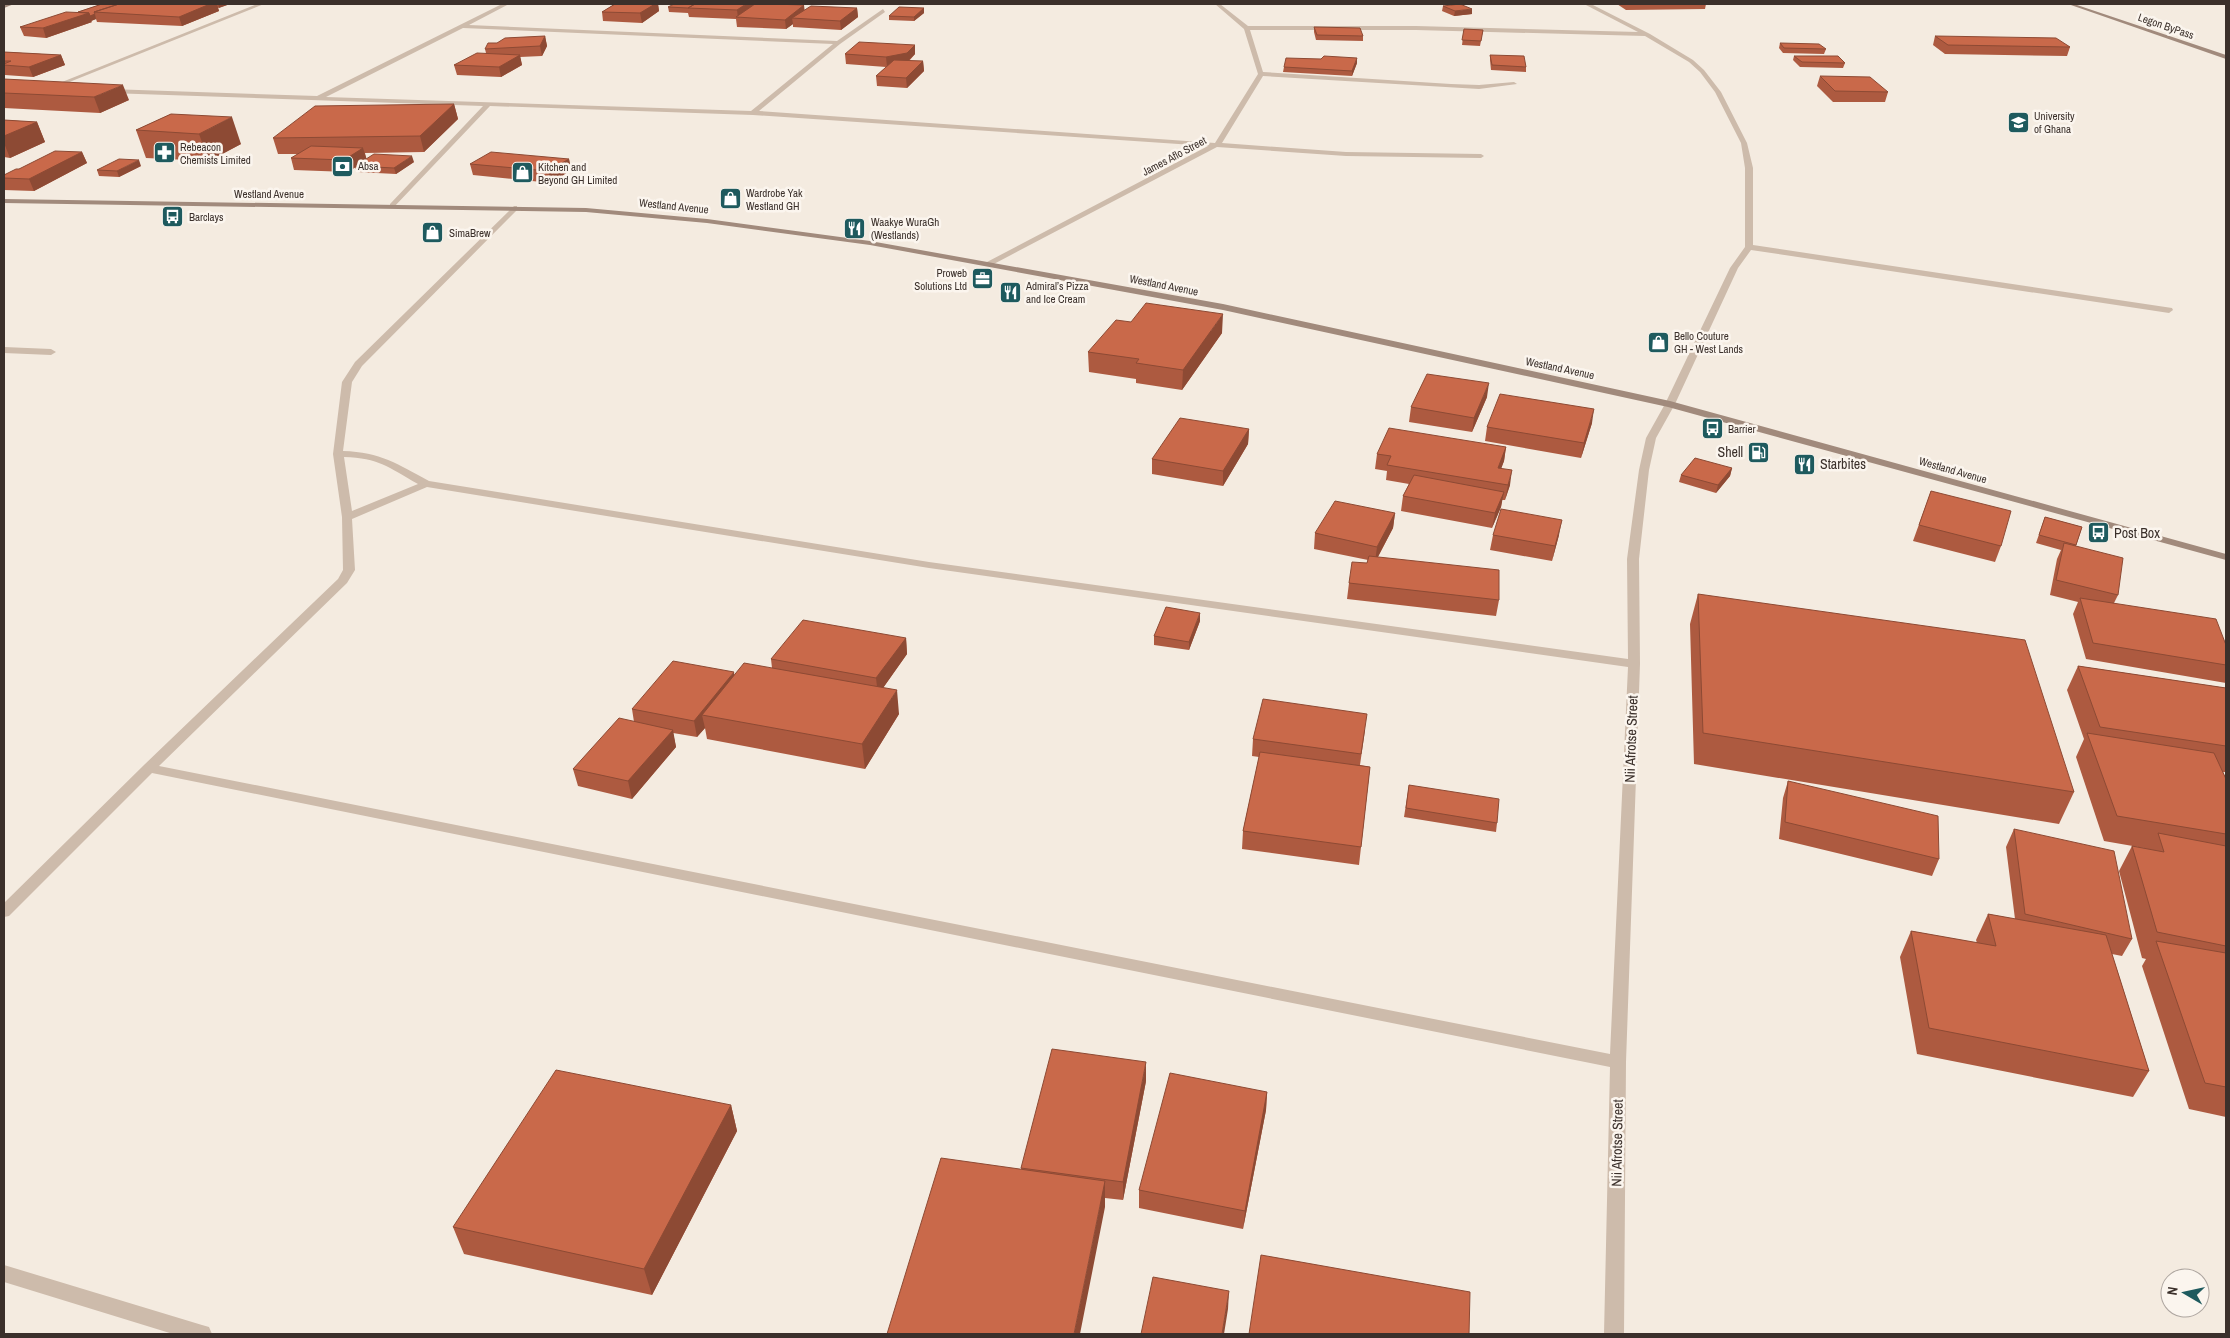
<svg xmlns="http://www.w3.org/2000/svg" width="2230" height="1338" font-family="'Archivo Narrow',sans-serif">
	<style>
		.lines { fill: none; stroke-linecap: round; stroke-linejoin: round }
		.street { fill: #cdbbab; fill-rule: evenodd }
		.secondary { fill: #a18a7c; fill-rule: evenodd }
		.wall { fill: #ad5a40 }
		.shaded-wall { fill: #8d4a34 }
		.building { fill: #c9694a; stroke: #8d4a34 }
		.labels { text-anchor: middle; stroke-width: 5; stroke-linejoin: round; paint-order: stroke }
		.far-street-label { font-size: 11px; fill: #3b302b; stroke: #fbf5ee }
		.far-poi-label { font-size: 11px; fill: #3b302b; stroke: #fbf5ee; text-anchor: start }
		.poi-label { font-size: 14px; fill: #3b302b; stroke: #fbf5ee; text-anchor: start }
		.street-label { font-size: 14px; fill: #3b302b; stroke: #fbf5ee }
	</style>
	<rect width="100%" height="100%" fill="#f4ebe0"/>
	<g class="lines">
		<path class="street" d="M257 4H264L52 89 47 88Z
			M502 4H509L469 25 837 41 883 9 885 12 840 44 759 111 1215 143 1258 74 1244 29 1215 4H1220L1248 26H1416L1638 32 1584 4H1591L1650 34 1693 60 1704 70 1721 92 1747 143 1753 168V245L2172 308 2173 310 2169 313 1751 250 1738 268 1675 404 1656 438 1649 470 1639 559 1640 664 1626 1062 1624 1334H1604L1610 1067 152 773 9 916 4 917V903L144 765 338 579 343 570 342 517 333 454 342 382 355 362 514 206H517V210L362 366 352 382 343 451C381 452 397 464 429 481L929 562 1628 659 1627 559 1639 470 1646 438 1665 404 1730 268 1745 247V168L1741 143 1715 92 1700 72 1689 62 1645 36 1416 30H1250L1263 72 1451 84 1479 85 1514 82 1517 84 1479 89 1263 76 1222 143 1346 152 1481 154 1484 156 1481 158 1346 156 1217 147 990 266 986 264 987 262 1208 146 753 115 490 106 393 208H390V204L483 106 109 93 106 91 109 89 317 96ZM463 28 833 44 751 111 326 97ZM344 457C379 458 388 467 418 484L352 511ZM427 487 929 568 1628 667 1610 1054 159 766 347 583 355 570 352 519Z
			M4 347 51 349 56 352 51 355 4 353Z
			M4 1265 202 1325 209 1327 212 1334H173L4 1282Z"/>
		<path class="secondary" d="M4 4H14L4 8Z
			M2068 4H2074L2226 55V59Z
			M4 199 586 208 707 219 870 241 1223 304 1670 401 2226 554V560L1668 407 1223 310 870 245 707 223 586 212 4 203Z"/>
	</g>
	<path class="wall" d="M102 4H230L218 8 219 11 182 26 97 22 96 19 91 21 92 22 46 38 24 36 20 27 78 12Z
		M615 4H658L659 11 642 23 603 21 602 12Z
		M1617 4H1706L1705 9 1626 10Z
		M804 5V10L857 8 858 17 841 30 793 27V24L786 29 737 27 736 19 689 17 688 13 669 12 668 7Z
		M1443 6 1472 14 1454 16 1442 11Z
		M924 8V13L914 21 889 20V16Z
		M1314 27 1363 36V41L1316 40 1314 32Z
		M1464 29 1483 30 1480 46 1462 45Z
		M545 36 547 46 542 56 520 57 522 65 501 77 457 75 454 65 486 53 485 49 497 43Z
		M1935 36 2070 47 2067 56 1945 54 1933 45Z
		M1780 43 1826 49 1824 54 1783 53 1779 48Z
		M4 52 61 55 65 65 33 77 5 75 4 73Z
		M845 54H915L909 61H923L924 71 907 88 877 86 876 76 886 67 846 64Z
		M1490 55 1526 67V72L1491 70 1490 60Z
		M1794 56 1845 63 1843 68 1800 67 1793 60Z
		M1357 63 1352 76 1283 72 1284 67Z
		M1820 76 1888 92 1885 102H1833L1817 86Z
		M4 79 129 100 100 113 4 108Z
		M454 104 458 119 424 152 365 153 366 159 414 162 396 174 357 172 355 167 348 172 294 170 291 158 298 154H278L273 138Z
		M171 114 241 144 209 161 146 158 136 130Z
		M4 120 37 122 45 142 10 158 4 157Z
		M82 152 87 163 34 191 4 190V175L19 169Z
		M569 159 571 170 551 183 473 175 470 164Z
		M141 166 119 177 99 176 97 170Z
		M1131 322 1222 333 1182 390 1136 383V379L1089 372 1088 352Z
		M1487 397 1472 432 1409 422 1411 407Z
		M1592 423 1581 458 1485 441 1487 427Z
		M1249 429 1248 444 1223 486 1152 474V459Z
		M1506 447 1504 461 1501 468 1510 485 1505 500H1502L1501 507 1492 528 1401 511 1403 496 1409 484 1386 480 1387 471 1375 469 1377 454Z
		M1732 468 1730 476 1716 493 1679 482 1681 475Z
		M1931 491 2001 546 1995 562 1913 541Z
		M1395 513 1393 528 1378 557 1499 600 1496 616 1347 599 1349 583 1367 563 1368 560 1314 549 1315 533Z
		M2045 517 2082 527 2076 546 2118 595 2114 603 2226 645V683L2086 659 2073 614 2078 602 2050 595 2057 559 2061 550 2036 543Z
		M1493 535H1559L1552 561 1490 550Z
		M1698 594 2074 792 2059 824 1694 764 1690 624Z
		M1200 621 1189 650 1154 645V636Z
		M906 638 907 654 883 688 899 714 865 769 707 739 705 728 697 737 673 733 676 747 632 799 578 786 573 769 634 722 632 709 734 675 772 668 771 659Z
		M2078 666 2226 688V772H2223L2226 779V1117L2189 1109 2142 966 2146 959 2142 958 2119 871 2132 846 2150 849 2104 841 2076 757 2084 739 2067 690Z
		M1365 730 1360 765 1370 767 1359 865 1242 849 1243 831 1259 757 1252 756 1253 739Z
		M1788 781 1939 859 1932 876 1779 839 1783 798Z
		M1409 785 1497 823 1496 832 1404 817Z
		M2014 829 2132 939 2122 956 2112 954 2149 1071 2133 1097 1917 1054 1900 957 1911 931 1977 943 1976 940 1988 914 2015 919 2006 847Z
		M1146 1081 1123 1200 1105 1198V1207L1021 1169V1168Z
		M1267 1092 1266 1110 1243 1229 1139 1208V1190Z
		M731 1105 737 1131 652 1295 464 1254 453 1227Z"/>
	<path class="shaded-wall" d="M210 4H217L219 11 182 26 179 17Z
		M218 4H230L219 8Z
		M655 4H658L659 11 642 23 640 13Z
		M746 4H755L738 18 737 10Z
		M804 5 805 14 792 18 793 24 786 29 785 20Z
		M857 8 858 17 841 30 840 21Z
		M924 8V13L914 21V17Z
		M1472 9V14L1454 16 1455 11Z
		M89 13 95 14 96 19 91 21 92 22 46 38 43 28Z
		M545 36 547 46 542 56 540 46Z
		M915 45V54L907 62 887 67 886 57Z
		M61 55 65 65 33 77 29 67Z
		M520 55 522 65 501 77 499 67Z
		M1357 58V63L1352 76V71Z
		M923 61 924 71 907 88 906 78Z
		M123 85 129 100 100 113 94 97Z
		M454 104 458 119 424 152 420 136Z
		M232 117 241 144 209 161 199 134Z
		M37 122 45 142 10 158 4 143V136Z
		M363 148 367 160 348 172 344 160Z
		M82 152 87 163 34 191 29 179Z
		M412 156 414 162 396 174 394 168Z
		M569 159 571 170 551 183 548 171Z
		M139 160 141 166 119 177 117 171Z
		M1223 314 1222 333 1182 390 1183 370Z
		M1489 383 1487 397 1472 432 1474 418Z
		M1594 409 1592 423 1581 458 1584 443Z
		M1249 429 1248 444 1223 486V471Z
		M1506 447 1504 461 1496 483 1498 468Z
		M1732 468 1730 476 1716 493 1718 485Z
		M1512 470 1510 485 1505 500 1508 485Z
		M1504 492 1501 507 1492 528 1495 513Z
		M1395 513 1393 528 1375 562 1377 547Z
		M1562 520 1559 535 1552 561 1555 546Z
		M1200 613V621L1189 650V642Z
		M906 638 907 654 878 695 876 678Z
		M734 672 736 688 702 715 705 728 697 737 694 721Z
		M897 690 899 714 865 769 862 744Z
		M673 730 676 747 632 799 628 781Z
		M1146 1062V1081L1123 1200V1182Z
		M1267 1092 1266 1110 1243 1229 1245 1211Z
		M731 1105 737 1131 652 1295 644 1269Z
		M1105 1181V1207L1080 1334H1074Z
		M1229 1291 1228 1309 1224 1334H1222Z"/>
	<path class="building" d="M102 4H119L94 12 95 14 90 16 89 13 78 12Z
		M119 4H210L179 17 94 12Z
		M615 4H655L640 13 602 12Z
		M674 4H695L688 8 668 7Z
		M695 4H746L737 10 688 8Z
		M755 4H771L804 5 785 20 736 17Z
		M1460 4 1472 9 1455 11 1443 6Z
		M811 6 857 8 840 21 792 18Z
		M899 7 924 8 914 17 889 16Z
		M66 12 89 13 43 28 20 27Z
		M1314 27 1360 28 1363 36 1317 35Z
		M1464 29 1483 30 1481 41 1462 40Z
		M545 36 540 46 485 49 488 43H497L505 38Z
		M1935 36 2056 38 2070 47 1948 45Z
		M859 42 915 45 907 53 886 57 845 54Z
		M1780 43 1819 44 1826 49 1784 48Z
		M4 52 61 55 29 67 4 65V64L11 61H4Z
		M477 53 520 55 499 67 454 65Z
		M1490 55 1524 56 1526 67 1492 65Z
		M1324 56 1357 58 1352 71 1284 67 1286 58 1321 59Z
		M1794 56H1838L1845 63 1802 62Z
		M894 60 923 61 906 78 876 76Z
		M1820 76 1870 77 1888 92 1835 91Z
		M4 79 123 85 94 97 4 93Z
		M454 104 420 136 273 138 315 106Z
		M171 114 232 117 199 134 136 130Z
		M4 120 37 122 4 136Z
		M311 146 363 148 344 160 291 158Z
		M55 151 82 152 29 179 4 178V175L16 169H19Z
		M491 152 569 159 548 171 470 164Z
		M374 154 412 156 394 168 355 166Z
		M119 159 139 160 117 171 97 170Z
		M1146 303 1223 314 1183 370 1136 363 1139 359 1088 352 1116 320 1131 322Z
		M1427 374 1489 383 1474 418 1411 407Z
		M1500 394 1594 409 1584 443 1487 427Z
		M1180 418 1249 429 1223 471 1152 459Z
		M1389 428 1506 447 1498 468 1512 470 1508 485 1387 465 1391 456 1377 454Z
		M1695 458 1732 468 1718 485 1681 475Z
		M1414 475 1504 492 1495 513 1403 496Z
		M1931 491 2011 511 2001 546 1919 525Z
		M1335 501 1395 513 1377 547 1315 533Z
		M1501 509 1562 520 1555 546 1493 535Z
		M2045 517 2082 527 2076 545 2039 535Z
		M2064 543 2123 558 2118 595 2056 580Z
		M1369 556 1499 570V600L1349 583 1352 562 1367 563Z
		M1698 594 2025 640 2074 792 1703 733Z
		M2080 598 2216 619 2226 645V665L2093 643Z
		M1166 607 1200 613 1189 642 1154 636Z
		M803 620 906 638 876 678 771 659Z
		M673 661 734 672 694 721 632 709Z
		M744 663 897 690 862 744 702 715Z
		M2078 666 2226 688V746L2100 727Z
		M1263 699 1367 714 1361 754 1253 739Z
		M619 718 673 730 628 781 573 769Z
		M2087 733 2214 753 2226 779V834L2117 816Z
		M1260 752 1370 767 1361 847 1243 831Z
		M1788 781 1938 816 1939 859 1785 822Z
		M1409 785 1499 799 1497 823 1406 808Z
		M2014 829 2114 851 2132 939 2025 914Z
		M2158 833 2226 846V946L2157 932 2132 846 2164 852Z
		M1988 914 2106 935 2149 1071 1929 1028 1911 931 1996 946Z
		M2156 941 2226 953V1087L2205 1083Z
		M1052 1049 1146 1062 1123 1182 1021 1168Z
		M556 1070 731 1105 644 1269 453 1227Z
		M1170 1073 1267 1092 1245 1211 1139 1190Z
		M941 1158 1105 1181 1074 1334H887Z
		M1261 1255 1470 1292 1469 1334H1249Z
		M1153 1277 1229 1291 1222 1334H1141Z"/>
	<defs>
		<symbol id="university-square" viewBox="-11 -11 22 22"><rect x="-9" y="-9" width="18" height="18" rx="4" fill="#1e5a5e" stroke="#fbf5ee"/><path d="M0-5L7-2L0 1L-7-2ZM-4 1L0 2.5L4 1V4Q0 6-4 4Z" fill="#fff"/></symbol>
		<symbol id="pharmacy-square" viewBox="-11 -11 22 22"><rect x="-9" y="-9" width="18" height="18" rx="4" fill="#1e5a5e" stroke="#fbf5ee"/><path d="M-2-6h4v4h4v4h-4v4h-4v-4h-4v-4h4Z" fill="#fff"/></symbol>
		<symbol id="bank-square" viewBox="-11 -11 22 22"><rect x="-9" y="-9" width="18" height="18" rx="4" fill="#1e5a5e" stroke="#fbf5ee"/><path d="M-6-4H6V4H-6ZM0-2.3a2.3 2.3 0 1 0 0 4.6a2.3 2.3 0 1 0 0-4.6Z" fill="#fff"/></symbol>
		<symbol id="shop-square" viewBox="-11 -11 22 22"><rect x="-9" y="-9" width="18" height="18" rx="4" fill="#1e5a5e" stroke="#fbf5ee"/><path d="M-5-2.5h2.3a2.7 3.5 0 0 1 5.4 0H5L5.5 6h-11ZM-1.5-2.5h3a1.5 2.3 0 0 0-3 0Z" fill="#fff"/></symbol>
		<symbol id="bus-square" viewBox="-11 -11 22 22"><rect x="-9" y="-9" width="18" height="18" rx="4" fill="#1e5a5e" stroke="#fbf5ee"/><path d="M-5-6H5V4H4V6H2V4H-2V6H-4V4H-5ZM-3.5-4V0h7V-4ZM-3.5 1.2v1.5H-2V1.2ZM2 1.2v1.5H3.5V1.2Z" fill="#fff"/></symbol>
		<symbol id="restaurant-square" viewBox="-11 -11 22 22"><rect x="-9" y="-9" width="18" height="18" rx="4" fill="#1e5a5e" stroke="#fbf5ee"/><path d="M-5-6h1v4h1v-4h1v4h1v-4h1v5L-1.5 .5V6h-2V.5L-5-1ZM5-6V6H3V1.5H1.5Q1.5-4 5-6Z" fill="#fff"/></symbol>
		<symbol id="office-square" viewBox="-11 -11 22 22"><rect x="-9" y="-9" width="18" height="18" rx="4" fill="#1e5a5e" stroke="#fbf5ee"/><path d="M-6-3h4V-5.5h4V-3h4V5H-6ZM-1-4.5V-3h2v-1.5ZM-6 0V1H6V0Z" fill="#fff"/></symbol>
		<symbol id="fuel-square" viewBox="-11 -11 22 22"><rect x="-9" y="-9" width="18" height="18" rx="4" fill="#1e5a5e" stroke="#fbf5ee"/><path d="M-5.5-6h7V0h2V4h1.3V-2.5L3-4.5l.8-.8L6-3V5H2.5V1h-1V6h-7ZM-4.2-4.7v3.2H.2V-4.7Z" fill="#fff"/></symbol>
	</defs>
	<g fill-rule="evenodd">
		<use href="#university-square" x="2006" y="110" width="25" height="25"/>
		<use href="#pharmacy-square" x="152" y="140" width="25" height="25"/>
		<use href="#bank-square" x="330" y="154" width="25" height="25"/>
		<use href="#shop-square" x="510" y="160" width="25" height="25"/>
		<use href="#shop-square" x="718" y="186" width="25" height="25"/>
		<use href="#bus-square" x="160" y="204" width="25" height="25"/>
		<use href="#restaurant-square" x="842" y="216" width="25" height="25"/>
		<use href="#shop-square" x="420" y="220" width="25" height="25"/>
		<use href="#office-square" x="970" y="266" width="25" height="25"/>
		<use href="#restaurant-square" x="998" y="280" width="25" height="25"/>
		<use href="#shop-square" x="1646" y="330" width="25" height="25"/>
		<use href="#bus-square" x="1700" y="416" width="25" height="25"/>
		<use href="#fuel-square" x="1746" y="440" width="25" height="25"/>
		<use href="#restaurant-square" x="1792" y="452" width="25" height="25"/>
		<use href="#bus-square" x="2086" y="520" width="25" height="25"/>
	</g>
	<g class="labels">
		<g class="far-street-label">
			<text transform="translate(2166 26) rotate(19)" y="4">Legon ByPass</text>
			<text transform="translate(1174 156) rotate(-28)" y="4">James Aflo Street</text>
			<text x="269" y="198">Westland Avenue</text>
			<text transform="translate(674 206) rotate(6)" y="4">Westland Avenue</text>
			<text transform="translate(1164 285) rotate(11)" y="4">Westland Avenue</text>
			<text transform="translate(1560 368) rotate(12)" y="4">Westland Avenue</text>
			<text transform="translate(1953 470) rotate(16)" y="4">Westland Avenue</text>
		</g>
		<g class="far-poi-label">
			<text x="2034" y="120">University<tspan x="2034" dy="13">of Ghana</tspan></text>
			<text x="180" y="151">Rebeacon<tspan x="180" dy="13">Chemists Limited</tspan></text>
			<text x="358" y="170">Absa</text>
			<text x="538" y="171">Kitchen and<tspan x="538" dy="13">Beyond GH Limited</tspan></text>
			<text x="746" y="197">Wardrobe Yak<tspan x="746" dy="13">Westland GH</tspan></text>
			<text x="189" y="221">Barclays</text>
			<text x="871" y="226">Waakye WuraGh<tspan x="871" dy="13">(Westlands)</tspan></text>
			<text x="449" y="237">SimaBrew</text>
			<text x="967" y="277" text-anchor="end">Proweb<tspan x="967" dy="13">Solutions Ltd</tspan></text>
			<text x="1026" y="290">Admiral’s Pizza<tspan x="1026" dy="13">and Ice Cream</tspan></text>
			<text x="1674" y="340">Bello Couture<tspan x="1674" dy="13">GH - West Lands</tspan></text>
			<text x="1728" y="433">Barrier</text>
		</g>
		<g class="poi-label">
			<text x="1743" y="457" text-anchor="end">Shell</text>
			<text x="1820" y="469">Starbites</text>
			<text x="2114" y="538">Post Box</text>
		</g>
		<g class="street-label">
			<text transform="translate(1631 739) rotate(-88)" y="5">Nii Afrotse Street</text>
			<text transform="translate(1617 1143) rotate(-89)" y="5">Nii Afrotse Street</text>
		</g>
	</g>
	<rect width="2230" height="1338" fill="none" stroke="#3b302b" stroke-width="10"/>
	<g transform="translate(2185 1293) rotate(279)"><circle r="24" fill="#fbf5ee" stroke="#aea6a0"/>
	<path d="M0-4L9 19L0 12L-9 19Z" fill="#1e5a5e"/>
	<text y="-8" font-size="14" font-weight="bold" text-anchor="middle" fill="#3b302b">N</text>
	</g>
</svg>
